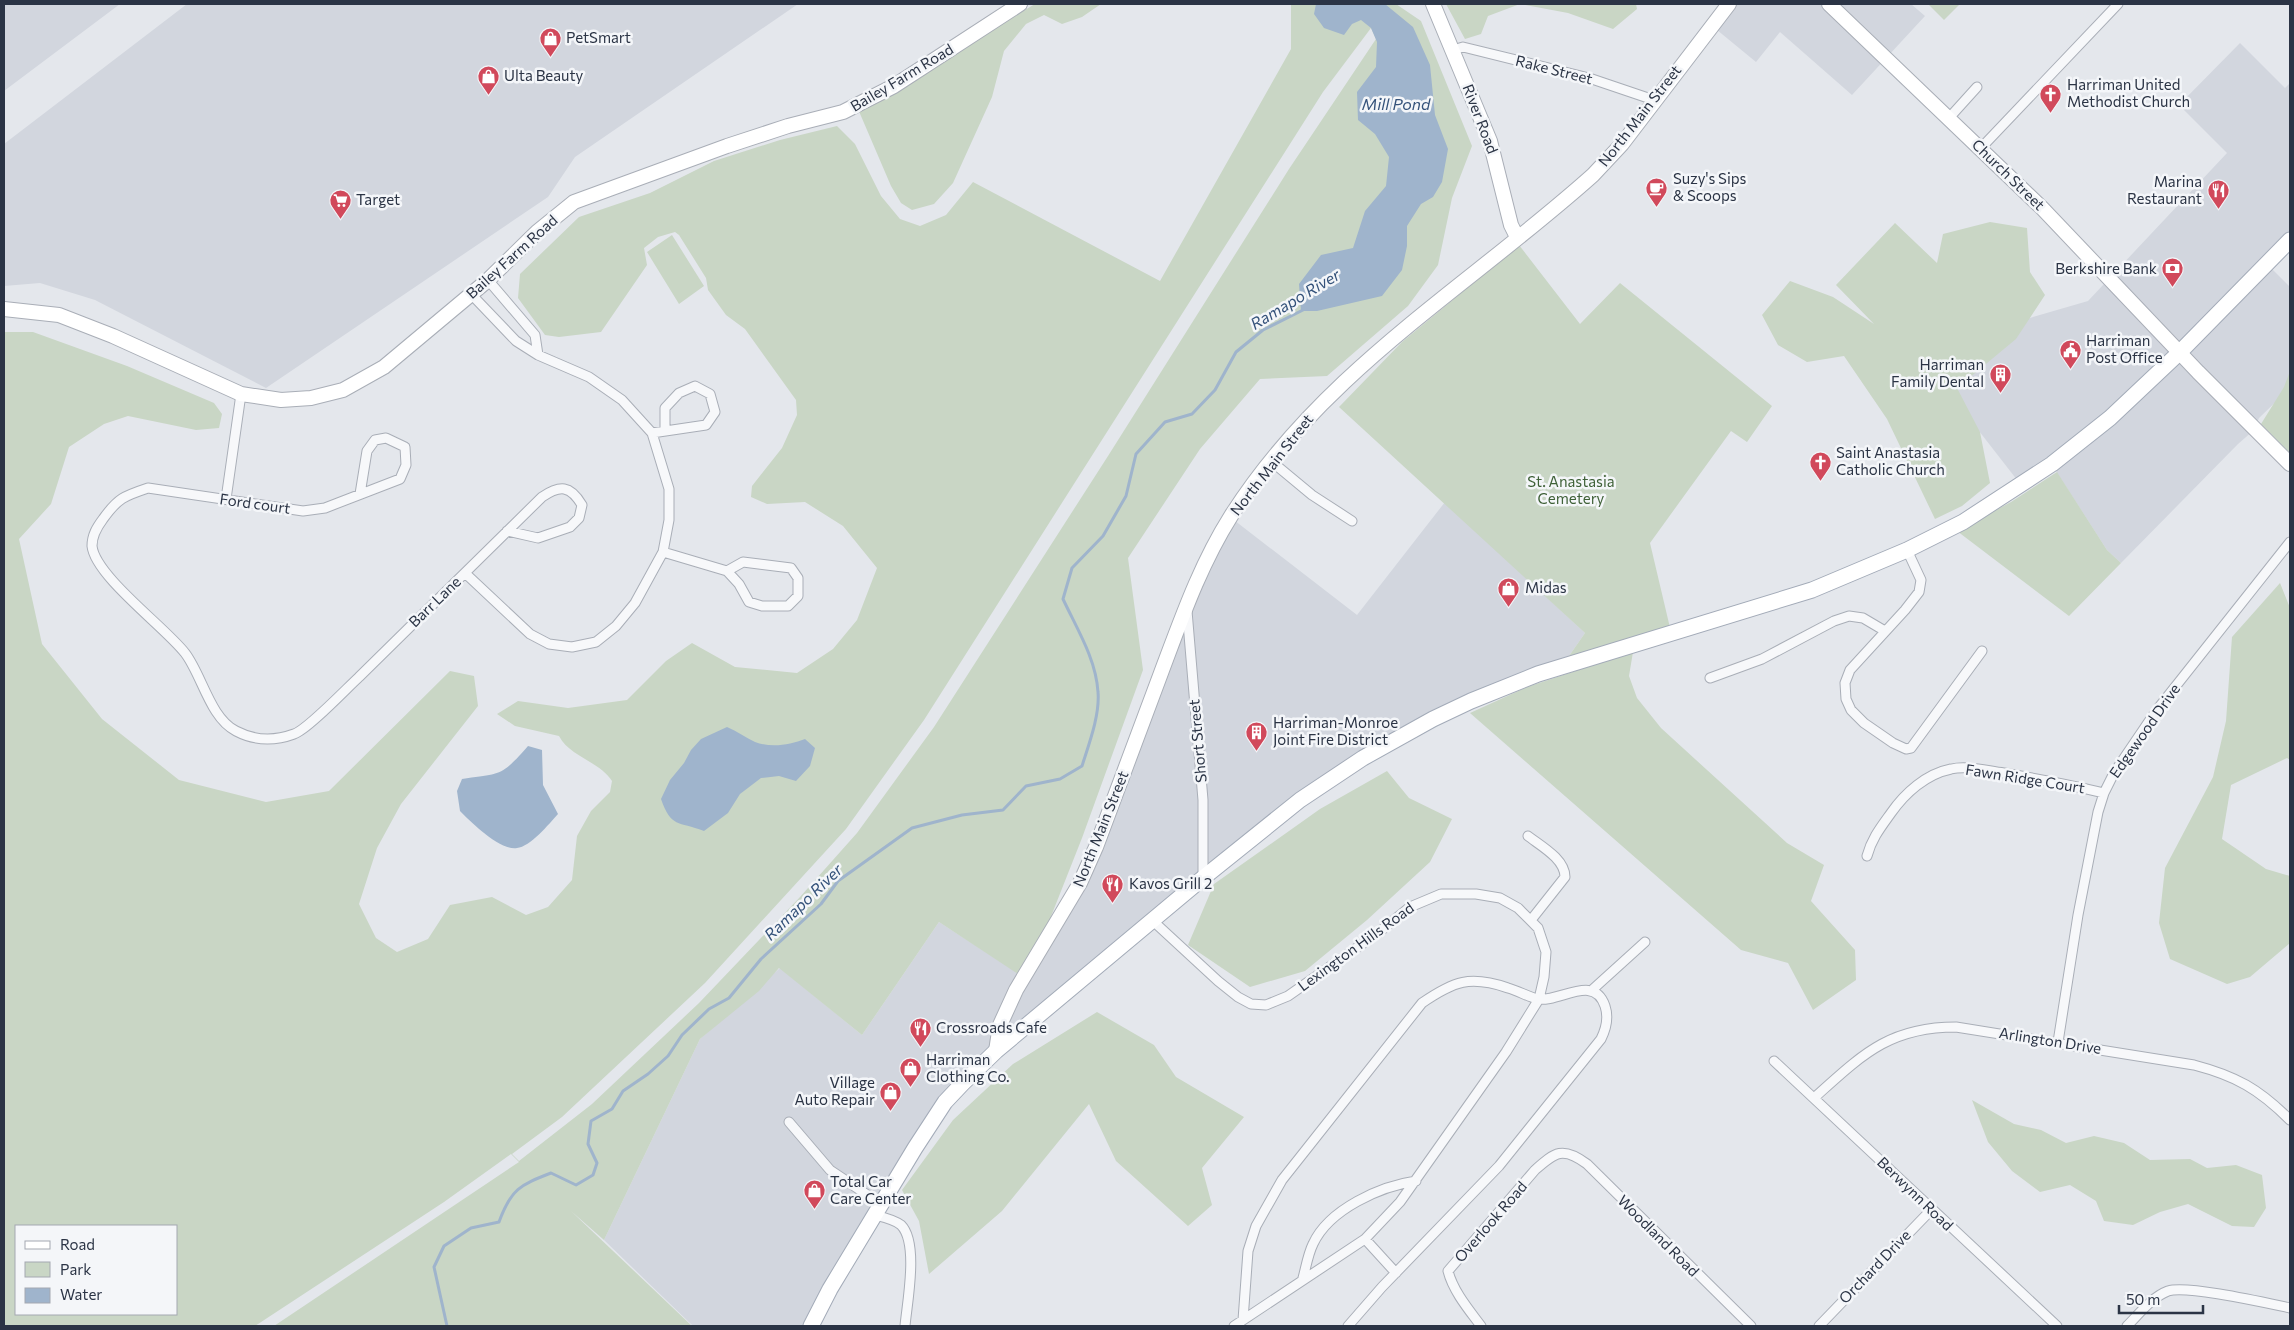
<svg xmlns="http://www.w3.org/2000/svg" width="2294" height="1330" font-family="Commissioner,sans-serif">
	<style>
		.built { fill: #d2d6de }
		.green { fill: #c9d6c5; fill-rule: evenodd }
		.water { fill: #9fb4cc }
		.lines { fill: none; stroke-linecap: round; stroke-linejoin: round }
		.stream { stroke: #9fb4cc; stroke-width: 3 }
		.street-casing { stroke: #a9aeb7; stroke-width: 11 }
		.secondary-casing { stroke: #a9aeb7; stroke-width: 16 }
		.primary-casing { stroke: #a3abb8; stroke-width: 17 }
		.street { stroke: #f7f8fa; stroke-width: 9 }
		.secondary { stroke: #fff; stroke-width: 14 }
		.primary { stroke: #fff; stroke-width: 15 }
		.labels { text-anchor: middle; stroke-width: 5; stroke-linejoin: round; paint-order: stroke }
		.poi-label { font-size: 15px; fill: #2b3445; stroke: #f4f6f9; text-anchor: start }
		.street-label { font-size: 15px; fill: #2b3445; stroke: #f4f6f9 }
		.park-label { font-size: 15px; fill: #3f6138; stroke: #f4f6f9 }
		.water-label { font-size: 16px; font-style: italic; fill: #34527a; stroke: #f4f6f9 }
	</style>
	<rect width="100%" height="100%" fill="#e4e7ec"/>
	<path class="built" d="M4 4H120L4 91Z
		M187 4H798L575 157 548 197 266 388 95 300 40 283 4 286V144Z
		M1729 4H1911L1925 16 1852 95 1780 32 1756 62 1711 25Z
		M2240 43 2285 88 2290 83V240L2267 264 2290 287V388L2259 418 2254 430 2238 444 2121 563 2107 550 2052 465 2021 485 1951 395 2023 320 2088 301 2227 153 2179 105Z
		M1445 502 1585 633 1562 666 1471 701 1300 800 963 1083 811 1326H693L604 1240 700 1039 780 968 862 1035 939 922 1024 977 1080 883 1186 605 1230 517 1357 615Z"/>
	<path class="green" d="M1035 4H1101L1082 17 1062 24 1044 15 1026 24 1004 51 992 97 953 183 934 204 912 210 901 203 891 186 858 109Z
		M1291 4H1396L1421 21 1472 146 1452 198 1438 265 1408 306 1327 376 1260 379 1200 449 1128 558 1143 670 1082 838 1031 967 1024 978 939 922 862 1035 779 968 759 991 700 1039 604 1240 571 1211 692 1326H274L519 1162 511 1154 444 1202 255 1326H4V332H33L127 366 214 403 222 414 219 428 196 430 128 416 104 424 69 447 51 504 19 539 42 644 102 719 179 780 266 802 329 791 450 671 474 676 478 706 401 804 377 848 359 904 376 938 397 952 428 939 450 905 492 897 526 915 548 907 572 880 577 836 591 811 610 792 612 781C599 761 570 757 559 736L515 726 497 714 518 701 568 708 627 700 666 661 692 643 735 667 797 673 833 649 857 620 877 568 843 526 805 502 767 504 751 497 752 486 782 448 797 415 796 400 745 329 726 315 708 290 706 278 679 235 675 232 658 237 644 248 647 265 601 332 559 337 545 335 518 298 520 274 579 217 650 193 714 161 780 140 837 126 855 144 881 196 900 219 920 226 946 215 973 182 1160 281 1291 49ZM1371 28 1376 39 1289 169 1108 456 934 727 857 833 800 897 699 1003 592 1104 519 1161 512 1154 562 1117 705 983 846 829 924 720 1323 92ZM16 1226H176V1314H16Z
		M1446 4H1636L1637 9 1613 29 1568 13 1520 4 1488 16 1481 34 1465 39Z
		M1928 4H1960L1944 20Z
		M1990 222 2027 228 2030 272 2045 295 2016 339 1957 388 1980 432 1990 483 1962 506 1935 519 1887 419 1844 356 1807 362 1778 345 1762 315 1790 281 1833 297 1874 324 1836 285 1895 223 1937 263 1943 234Z
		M672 235 704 286 679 304 647 252Z
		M1519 245 1580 324 1620 283 1772 406 1747 442 1731 431 1650 543 1671 632 1562 666 1585 633 1339 407 1402 342Z
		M2290 371V453L2261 424 2284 387Z
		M2057 472 2107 550 2121 563 2069 616 1957 531 2011 502Z
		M2280 583 2290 608V760L2287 758 2231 785 2222 839 2266 869 2290 876V943L2250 977 2227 984 2170 959 2159 923 2165 868 2213 777 2226 721 2232 637Z
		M1633 652 1629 676 1637 698 1661 728 1787 843 1824 865 1811 901 1855 950 1856 980 1813 1010 1788 963 1741 950 1470 713 1527 687Z
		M1387 771 1409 798 1452 819 1430 862 1367 920 1305 971 1250 987 1188 945 1214 884 1320 809Z
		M1097 1012 1154 1045 1176 1077 1244 1117 1202 1168 1212 1205 1188 1226 1116 1161 1089 1104 1002 1211 929 1274 919 1221 902 1190 953 1120 1013 1064Z
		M1972 1100 2014 1124 2041 1130 2066 1143 2094 1136 2124 1143 2150 1160 2190 1159 2207 1168 2236 1165 2262 1175 2266 1208 2254 1227 2232 1226 2188 1204 2160 1212 2133 1225 2104 1221 2096 1201 2070 1185 2040 1192 2012 1171 1988 1142Z"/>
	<path class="water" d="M1316 4H1385L1413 27 1430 65 1435 115 1448 149 1442 182 1433 197 1421 204 1407 226V246L1402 270 1382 296 1317 311H1301L1299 284 1321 255 1353 248 1365 211 1386 186 1389 157 1375 134 1358 120 1357 92 1376 67 1377 42 1371 28 1361 20 1352 24 1344 35 1324 28 1314 14Z
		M727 727C737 731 746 738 755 742 771 748 790 745 805 739L815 748 810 766 796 781 779 776 761 778 740 794 728 813 704 831C678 821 671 828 661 799L670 780 684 763 691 750 701 739Z
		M528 746 542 750 543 785 558 814C549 824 530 847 517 848 500 851 471 822 460 811L457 791 462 779C501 773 500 778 528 746Z"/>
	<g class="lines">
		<path class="stream" d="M447 1326 434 1267 444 1246 471 1228 499 1222C511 1189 520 1185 551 1173L576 1185 593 1175 597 1163 588 1144 591 1121 612 1109 623 1091 648 1074 668 1056 682 1035 709 1009 729 998 761 959 821 904 838 881 912 828 962 815 1003 810 1026 786 1060 779 1082 766C1089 744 1100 715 1098 692 1096 659 1077 629 1063 599L1072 568 1103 536 1126 496 1136 454 1165 422 1192 414 1215 390 1236 352 1263 330 1305 309"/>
		<defs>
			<path id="street" d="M1453 50 1463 47 1589 78 1654 100
				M1949 118 1977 87
				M1981 148 2118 4
				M488 280 535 335 538 355
				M652 433 706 425 715 412 710 394 695 386 679 393 665 408V431
				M1271 461 1312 495 1352 521
				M360 494 367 451 375 440 386 438 405 447 406 465 400 479 325 508 303 511 148 488C124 496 118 498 103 519 97 527 92 535 92 546 95 576 166 628 185 653 202 675 210 718 236 731 255 741 275 741 294 734 307 730 347 688 359 677 420 617 481 557 542 497 560 485 570 485 582 505L579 518 570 527 538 538 507 531
				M226 499 241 394
				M1907 550 1921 580 1919 592 1905 610 1850 670 1845 683 1846 699 1851 710 1864 723 1893 743 1906 749 1911 748 1982 651
				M663 552 727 571 739 584 749 602 762 606H788L798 596V578L791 568 743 562 727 571
				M465 573 530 634 549 644 572 647 596 642 616 626 635 603 663 552 669 520V489L652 433 622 400 589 377 538 355 516 341 471 294
				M1187 611 1203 800V878
				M1710 678 1762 659 1834 621 1849 616 1863 618 1885 631
				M1528 836C1541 846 1565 859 1565 877L1531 920
				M1867 856C1872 838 1881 827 1891 813 1905 793 1926 774 1951 769 1967 765 1987 771 2004 773 2038 779 2071 785 2104 793
				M1153 921 1218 981 1238 997 1251 1004 1266 1005 1288 996 1378 933 1410 907 1441 894H1476L1500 898 1518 908 1538 928 1546 952 1544 977 1539 999 1506 1052 1400 1202 1365 1239 1234 1326
				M1592 990 1645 942
				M2058 1042 2078 915 2098 812 2104 793 2114 773 2156 711 2290 542
				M1774 1061 2057 1326
				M1815 1097C1862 1055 1889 1027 1956 1027L2194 1065C2236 1076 2259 1089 2290 1120
				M789 1122 830 1170 881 1204
				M875 1215C883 1217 895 1220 901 1225 919 1243 907 1303 905 1326
				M1365 1239 1396 1273
				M1303 1278C1306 1267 1308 1254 1313 1244 1329 1209 1381 1186 1416 1181
				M1243 1320 1248 1251 1256 1226 1282 1180 1422 1003C1454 981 1470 975 1508 988 1518 991 1527 996 1537 999 1559 1003 1594 973 1605 1006 1609 1018 1606 1029 1601 1039L1499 1166 1382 1287 1348 1326
				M1481 1326C1469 1310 1453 1291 1448 1271L1535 1170C1555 1152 1563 1146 1587 1164L1751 1326
				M1819 1326 1932 1209
				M2127 1326C2139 1314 2152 1297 2168 1291 2188 1285 2266 1303 2290 1308"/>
			<path id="secondary" d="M1433 4 1490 141 1511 225 1517 237
				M1829 4 2042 208 2198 372 2290 464
				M4 309 59 315 113 336 241 394 281 400 311 398 343 390 384 367 488 280 537 232 574 202 727 146 788 126 843 112 894 86 1020 4
				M996 1051 1000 1025 1016 990 1080 883 1096 847C1118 789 1139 731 1161 673 1181 620 1200 565 1231 516 1323 371 1468 287 1593 175L1622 144 1729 4"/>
			<path id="primary" d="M811 1326 830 1289 915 1148 945 1102 963 1083 996 1051 1203 878 1300 800 1363 758 1433 719 1471 701 1538 674 1812 590 1907 550 1963 522 2052 464 2110 418 2180 352 2290 240"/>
		</defs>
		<use href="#street" class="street-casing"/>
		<use href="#secondary" class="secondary-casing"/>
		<use href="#primary" class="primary-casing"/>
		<use href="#street" class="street"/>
		<use href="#secondary" class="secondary"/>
		<use href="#primary" class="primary"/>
	</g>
	<defs>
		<symbol id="shop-pin" viewBox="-11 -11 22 30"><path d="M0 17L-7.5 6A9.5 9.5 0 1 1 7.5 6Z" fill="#d1495b" stroke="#f4f6f9"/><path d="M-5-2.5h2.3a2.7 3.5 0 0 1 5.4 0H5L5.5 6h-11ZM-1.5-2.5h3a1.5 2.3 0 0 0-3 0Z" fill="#fff"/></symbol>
		<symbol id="church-pin" viewBox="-11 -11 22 30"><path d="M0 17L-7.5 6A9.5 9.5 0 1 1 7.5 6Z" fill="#d1495b" stroke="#f4f6f9"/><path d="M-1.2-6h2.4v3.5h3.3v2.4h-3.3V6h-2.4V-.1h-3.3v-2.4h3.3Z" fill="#fff"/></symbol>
		<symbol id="cafe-pin" viewBox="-11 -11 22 30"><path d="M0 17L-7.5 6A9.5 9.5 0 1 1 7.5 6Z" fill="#d1495b" stroke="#f4f6f9"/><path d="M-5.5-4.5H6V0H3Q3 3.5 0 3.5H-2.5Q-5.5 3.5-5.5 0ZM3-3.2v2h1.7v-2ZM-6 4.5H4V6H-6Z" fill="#fff"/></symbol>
		<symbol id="restaurant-pin" viewBox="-11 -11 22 30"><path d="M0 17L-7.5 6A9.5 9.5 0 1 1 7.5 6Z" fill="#d1495b" stroke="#f4f6f9"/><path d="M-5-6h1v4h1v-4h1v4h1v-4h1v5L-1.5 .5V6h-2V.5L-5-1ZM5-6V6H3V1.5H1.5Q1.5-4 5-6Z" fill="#fff"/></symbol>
		<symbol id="supermarket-pin" viewBox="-11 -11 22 30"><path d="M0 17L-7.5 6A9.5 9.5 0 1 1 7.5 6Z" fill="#d1495b" stroke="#f4f6f9"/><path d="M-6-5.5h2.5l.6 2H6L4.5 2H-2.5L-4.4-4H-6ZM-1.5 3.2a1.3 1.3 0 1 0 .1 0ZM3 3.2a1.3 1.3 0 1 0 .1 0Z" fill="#fff"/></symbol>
		<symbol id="bank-pin" viewBox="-11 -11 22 30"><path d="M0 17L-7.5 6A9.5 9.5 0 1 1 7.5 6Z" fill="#d1495b" stroke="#f4f6f9"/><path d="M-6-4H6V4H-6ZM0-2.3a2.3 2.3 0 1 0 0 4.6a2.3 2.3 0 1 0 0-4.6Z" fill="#fff"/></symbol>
		<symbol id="civic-pin" viewBox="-11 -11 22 30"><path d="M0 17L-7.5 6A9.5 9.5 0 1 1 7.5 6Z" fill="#d1495b" stroke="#f4f6f9"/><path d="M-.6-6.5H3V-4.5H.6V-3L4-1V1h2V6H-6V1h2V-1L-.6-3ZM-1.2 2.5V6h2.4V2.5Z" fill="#fff"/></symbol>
		<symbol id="building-pin" viewBox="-11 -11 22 30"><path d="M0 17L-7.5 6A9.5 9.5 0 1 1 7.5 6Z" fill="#d1495b" stroke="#f4f6f9"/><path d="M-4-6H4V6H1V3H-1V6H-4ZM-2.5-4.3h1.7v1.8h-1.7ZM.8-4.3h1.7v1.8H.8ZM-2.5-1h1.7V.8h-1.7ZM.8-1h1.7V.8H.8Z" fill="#fff"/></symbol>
	</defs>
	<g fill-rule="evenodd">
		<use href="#shop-pin" x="538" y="26" width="25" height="34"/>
		<use href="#shop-pin" x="476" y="64" width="25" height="34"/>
		<use href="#church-pin" x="2038" y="82" width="25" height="34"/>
		<use href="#cafe-pin" x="1644" y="176" width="25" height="34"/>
		<use href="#restaurant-pin" x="2206" y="178" width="25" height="34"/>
		<use href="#supermarket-pin" x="328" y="188" width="25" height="34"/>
		<use href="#bank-pin" x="2160" y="256" width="25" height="34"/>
		<use href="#civic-pin" x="2058" y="338" width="25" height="34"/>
		<use href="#building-pin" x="1988" y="362" width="25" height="34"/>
		<use href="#church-pin" x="1808" y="450" width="25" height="34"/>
		<use href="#shop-pin" x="1496" y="576" width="25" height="34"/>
		<use href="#building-pin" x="1244" y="720" width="25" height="34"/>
		<use href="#restaurant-pin" x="1100" y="872" width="25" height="34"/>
		<use href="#restaurant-pin" x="908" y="1016" width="25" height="34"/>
		<use href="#shop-pin" x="898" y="1056" width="25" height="34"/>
		<use href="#shop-pin" x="878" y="1080" width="25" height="34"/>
		<use href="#shop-pin" x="802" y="1178" width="25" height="34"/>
	</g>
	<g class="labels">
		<g class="poi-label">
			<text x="566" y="43">PetSmart</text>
			<text x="504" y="81">Ulta Beauty</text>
			<text x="2067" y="90">Harriman United<tspan x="2067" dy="17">Methodist Church</tspan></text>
			<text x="1673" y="184">Suzy's Sips<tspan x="1673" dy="17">&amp; Scoops</tspan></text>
			<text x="2202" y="187" text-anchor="end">Marina<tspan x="2202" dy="17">Restaurant</tspan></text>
			<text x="356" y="205">Target</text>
			<text x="2157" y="274" text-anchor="end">Berkshire Bank</text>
			<text x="2086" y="346">Harriman<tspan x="2086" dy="17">Post Office</tspan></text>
			<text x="1984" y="370" text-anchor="end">Harriman<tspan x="1984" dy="17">Family Dental</tspan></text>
			<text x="1836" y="458">Saint Anastasia<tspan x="1836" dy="17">Catholic Church</tspan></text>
			<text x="1525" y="593">Midas</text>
			<text x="1273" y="728">Harriman-Monroe<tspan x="1273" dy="17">Joint Fire District</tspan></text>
			<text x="1129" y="889">Kavos Grill 2</text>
			<text x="936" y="1033">Crossroads Cafe</text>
			<text x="926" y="1065">Harriman<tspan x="926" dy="17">Clothing Co.</tspan></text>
			<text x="875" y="1088" text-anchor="end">Village<tspan x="875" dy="17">Auto Repair</tspan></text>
			<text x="830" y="1187">Total Car<tspan x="830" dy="17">Care Center</tspan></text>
		</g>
		<g class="street-label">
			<text transform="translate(1554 70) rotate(14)" y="5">Rake Street</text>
			<text transform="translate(902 78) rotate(-31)" y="5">Bailey Farm Road</text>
			<text transform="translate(1640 116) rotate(-52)" y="5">North Main Street</text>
			<text transform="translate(1480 119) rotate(69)" y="5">River Road</text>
			<text transform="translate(2008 175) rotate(44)" y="5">Church Street</text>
			<text transform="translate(512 257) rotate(-42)" y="5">Bailey Farm Road</text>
			<text transform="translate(1272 465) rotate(-52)" y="5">North Main Street</text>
			<text transform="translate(255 504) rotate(8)" y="5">Ford court</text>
			<text transform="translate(435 602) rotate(-44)" y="5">Barr Lane</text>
			<text transform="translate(2145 731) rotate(-55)" y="5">Edgewood Drive</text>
			<text transform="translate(1198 741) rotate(-95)" y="5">Short Street</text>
			<text transform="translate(2025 779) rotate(9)" y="5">Fawn Ridge Court</text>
			<text transform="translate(1101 829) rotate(-68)" y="5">North Main Street</text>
			<text transform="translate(1356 947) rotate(-36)" y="5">Lexington Hills Road</text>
			<text transform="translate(2050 1041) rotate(9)" y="5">Arlington Drive</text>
			<text transform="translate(1915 1194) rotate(44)" y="5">Berwynn Road</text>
			<text transform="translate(1491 1222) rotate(-49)" y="5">Overlook Road</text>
			<text transform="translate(1658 1236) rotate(45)" y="5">Woodland Road</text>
			<text transform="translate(1875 1267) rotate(-46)" y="5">Orchard Drive</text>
		</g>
		<g class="park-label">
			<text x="1571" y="487">St. Anastasia<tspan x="1571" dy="17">Cemetery</tspan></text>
		</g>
		<g class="water-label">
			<text x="1396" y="110">Mill Pond</text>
			<text transform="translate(1295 299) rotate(-31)" y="6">Ramapo River</text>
			<text transform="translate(803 902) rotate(-44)" y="6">Ramapo River</text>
		</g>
	</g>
	<rect width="2294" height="1330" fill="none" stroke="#2b3445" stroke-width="10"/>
	<rect x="15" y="1225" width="162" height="90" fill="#f4f6f9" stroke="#a4a8b1"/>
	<rect x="25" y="1241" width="25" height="8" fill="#ffffff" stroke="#a4a8b1"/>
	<text x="60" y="1250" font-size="15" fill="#2b3445">Road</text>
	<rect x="25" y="1262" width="25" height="15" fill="#c9d6c5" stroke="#a4a8b1"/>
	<text x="60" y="1275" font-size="15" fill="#2b3445">Park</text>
	<rect x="25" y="1288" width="25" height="15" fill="#9fb4cc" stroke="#a4a8b1"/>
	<text x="60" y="1300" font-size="15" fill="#2b3445">Water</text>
	<path d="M2119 1305v8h84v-8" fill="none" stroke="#2b3445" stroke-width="2.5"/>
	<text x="2126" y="1305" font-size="15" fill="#2b3445" stroke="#f4f6f9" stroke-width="4" paint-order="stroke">50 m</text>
</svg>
